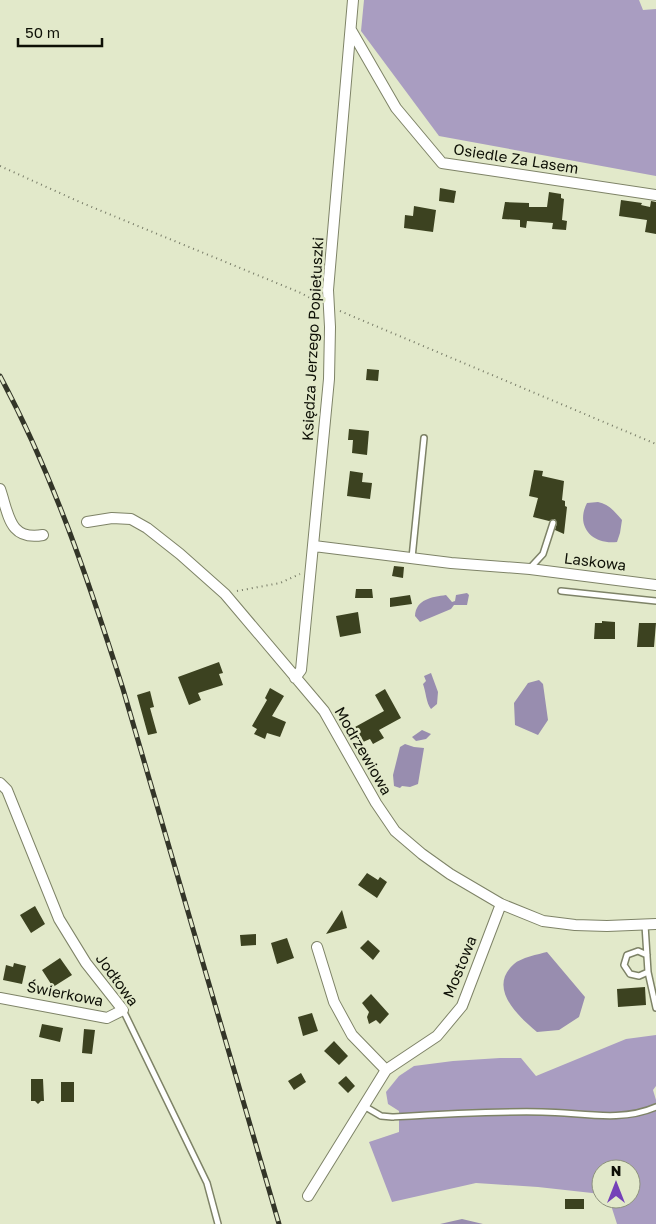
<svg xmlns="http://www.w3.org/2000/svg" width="656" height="1224" font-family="'Golos Text',sans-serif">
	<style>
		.forest { fill: #a99dc1 }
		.water { fill: #988daf }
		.building { fill: #3c4220 }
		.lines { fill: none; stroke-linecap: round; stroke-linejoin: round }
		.lane-casing { stroke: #7e8367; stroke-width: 8 }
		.street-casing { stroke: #7e8367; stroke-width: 12 }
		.path { stroke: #777b67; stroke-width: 2; stroke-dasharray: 1 4; stroke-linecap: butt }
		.lane { stroke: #fff; stroke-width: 5 }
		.street { stroke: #fff; stroke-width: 10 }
		.rail-casing { stroke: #333528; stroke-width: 5 }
		.rail { stroke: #e2e9ca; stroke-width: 3; stroke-dasharray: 9; stroke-linecap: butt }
		.labels { text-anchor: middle; stroke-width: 5; stroke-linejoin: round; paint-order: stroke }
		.street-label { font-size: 15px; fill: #0e1006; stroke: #e2e9ca }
	</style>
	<rect width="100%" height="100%" fill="#e2e9ca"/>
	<path class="forest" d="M364 0H639L643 10 656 9V176L439 136 361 31Z
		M656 1035V1086L653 1090 656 1100V1224H617L609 1199H631V1169H601V1194L538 1187 476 1183 392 1202 369 1142 399 1132V1111L388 1104 386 1092 399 1076 414 1066 453 1061 500 1058H521L536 1076 626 1039Z"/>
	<path class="water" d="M598 502C609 504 615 512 622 520L620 533 617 542C592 545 575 526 587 503Z
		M467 593 469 595 467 605H454L451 609 420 622 415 616C416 599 432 597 446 595L452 602 455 601 456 595Z
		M431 673 438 692 437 704 431 709C426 703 426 692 423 684L426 681 424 676Z
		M539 680 543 684 548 720 538 735 515 725 514 703 528 683Z
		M422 730 431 734 426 739 416 741 412 737Z
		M405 744 414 747 424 748 418 784 410 787 402 786 400 788 394 786 393 775 400 747Z
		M547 952 585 997 579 1017 559 1030 537 1032C518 1016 487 988 514 964 520 958 539 954 547 952Z
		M462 1219 483 1224H440Z"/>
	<path class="building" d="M440 188 456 191 454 203 439 201Z
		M549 192 561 194V198L564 199 562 220 567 221 566 230 552 229 553 223 527 221 526 228 520 227V220L502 219 505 202 529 203V207H547Z
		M621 200 642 203 641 205 650 207 651 201 656 202V234L645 232 647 220 619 216Z
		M414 206 436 210 433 232 404 228 405 215 413 216Z
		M367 369 379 370 378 381 366 380Z
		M349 429 369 431 367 455 352 453 353 440H348Z
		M534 470 543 471 542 476 564 481 562 500 565 501V506L567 507 564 534 555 530 557 523 555 519 549 521 533 517 538 498 529 496Z
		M350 471 363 473 362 482 372 483 370 499 347 496Z
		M394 566 404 567 403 578 392 576Z
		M356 589H372L373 598H355Z
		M410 595 412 604 390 607V598Z
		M358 612 361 633 340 637 336 616Z
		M602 621 615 622V639H594L595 623H602Z
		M639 623H656L654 647H637Z
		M219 662 223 673 219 674 223 685 198 693 201 700 189 705 178 677Z
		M270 688 284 696 272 716 286 722 280 737 267 733 265 739 254 734 257 729 252 726 267 700 265 698Z
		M385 689 401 718 379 730 384 738 373 744 370 739 363 742 355 727 384 711 375 695Z
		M150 691 154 707 150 708 157 733 148 735 137 695Z
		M367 873 378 880 380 877 387 882 377 898 358 885Z
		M35 906 45 924 31 933 20 915Z
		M342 910 347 928 326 934Z
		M256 934V945L241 946 240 935Z
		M287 938 294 958 277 964 271 943Z
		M368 940 380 951 373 960 360 948Z
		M60 958 72 975 53 987 42 970Z
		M14 963 26 966 22 984 3 980 6 965 13 967Z
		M645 987 646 1005 618 1007 617 989Z
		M371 994 389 1014 380 1024 376 1020 369 1024 367 1017 369 1012 362 1003Z
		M312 1013 318 1031 303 1036 298 1017Z
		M42 1024 63 1028 60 1042 39 1037Z
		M84 1029 95 1030 92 1054 82 1053Z
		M334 1041 348 1056 339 1065 324 1051Z
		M301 1073 306 1082 294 1090 288 1081Z
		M346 1076 355 1086 348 1093 338 1083Z
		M31 1079H43L44 1101H41L38 1104 35 1101H31Z
		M61 1082H74V1102H61Z
		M565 1199H584V1209H565Z"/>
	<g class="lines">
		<defs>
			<path id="lane" d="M412 558 424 438
				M530 568 543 554 553 523
				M561 591 656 601
				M645 925 648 972 656 1008
				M647 955 638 951 627 955 624 965 630 974 639 976 648 972
				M123 1010 207 1183 218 1224
				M364 1106 381 1116 392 1117C442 1114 491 1111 542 1112 579 1112 620 1123 656 1107"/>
			<path id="street" d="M351 30 396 108 442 163 656 195
				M0 489C9 515 9 541 43 535
				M87 522 112 518 131 519 147 528 180 554 225 594 324 711 376 803 395 831 422 854 450 874 501 904 543 921 575 925 607 926 656 924
				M314 546 451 563 530 569 656 585
				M295 678 301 670 329 379 330 327 328 290 353 0
				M0 783 7 790 59 919 86 963 123 1010 107 1018 0 998
				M317 947 334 1002 352 1035 386 1070
				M308 1196 386 1070 437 1036 462 1006 501 904"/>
		</defs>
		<use href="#lane" class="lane-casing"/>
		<use href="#street" class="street-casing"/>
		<path class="path" d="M0 166 82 203 301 293 310 298 318 306
			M340 311 656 444
			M237 591 280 583 300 574"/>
		<use href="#lane" class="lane"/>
		<use href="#street" class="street"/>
		<defs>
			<path id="rail" d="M0 376C53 475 89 582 123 689L279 1224"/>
		</defs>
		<use href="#rail" class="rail-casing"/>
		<use href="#rail" class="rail"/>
	</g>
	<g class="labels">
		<g class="street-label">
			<text transform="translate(516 159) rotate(9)" y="5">Osiedle Za Lasem</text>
			<text transform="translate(313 339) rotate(-87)" y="5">Księdza Jerzego Popiełuszki</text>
			<text transform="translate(595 562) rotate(7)" y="5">Laskowa</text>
			<text transform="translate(363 751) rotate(60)" y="5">Modrzewiowa</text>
			<text transform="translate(460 967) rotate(-68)" y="5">Mostowa</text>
			<text transform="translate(117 980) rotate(54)" y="5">Jodłowa</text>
			<text transform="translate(65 994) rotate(11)" y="5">Świerkowa</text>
		</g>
	</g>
	<g transform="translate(616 1184)"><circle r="24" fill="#e2e9ca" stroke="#8d927c"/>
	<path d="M0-4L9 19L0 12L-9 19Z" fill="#7541b8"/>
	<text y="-8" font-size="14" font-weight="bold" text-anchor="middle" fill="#0e1006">N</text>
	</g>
	<path d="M18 38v8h84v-8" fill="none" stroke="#0e1006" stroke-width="2.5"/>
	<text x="25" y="38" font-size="15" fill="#0e1006" stroke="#e2e9ca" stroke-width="4" paint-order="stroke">50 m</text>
</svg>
